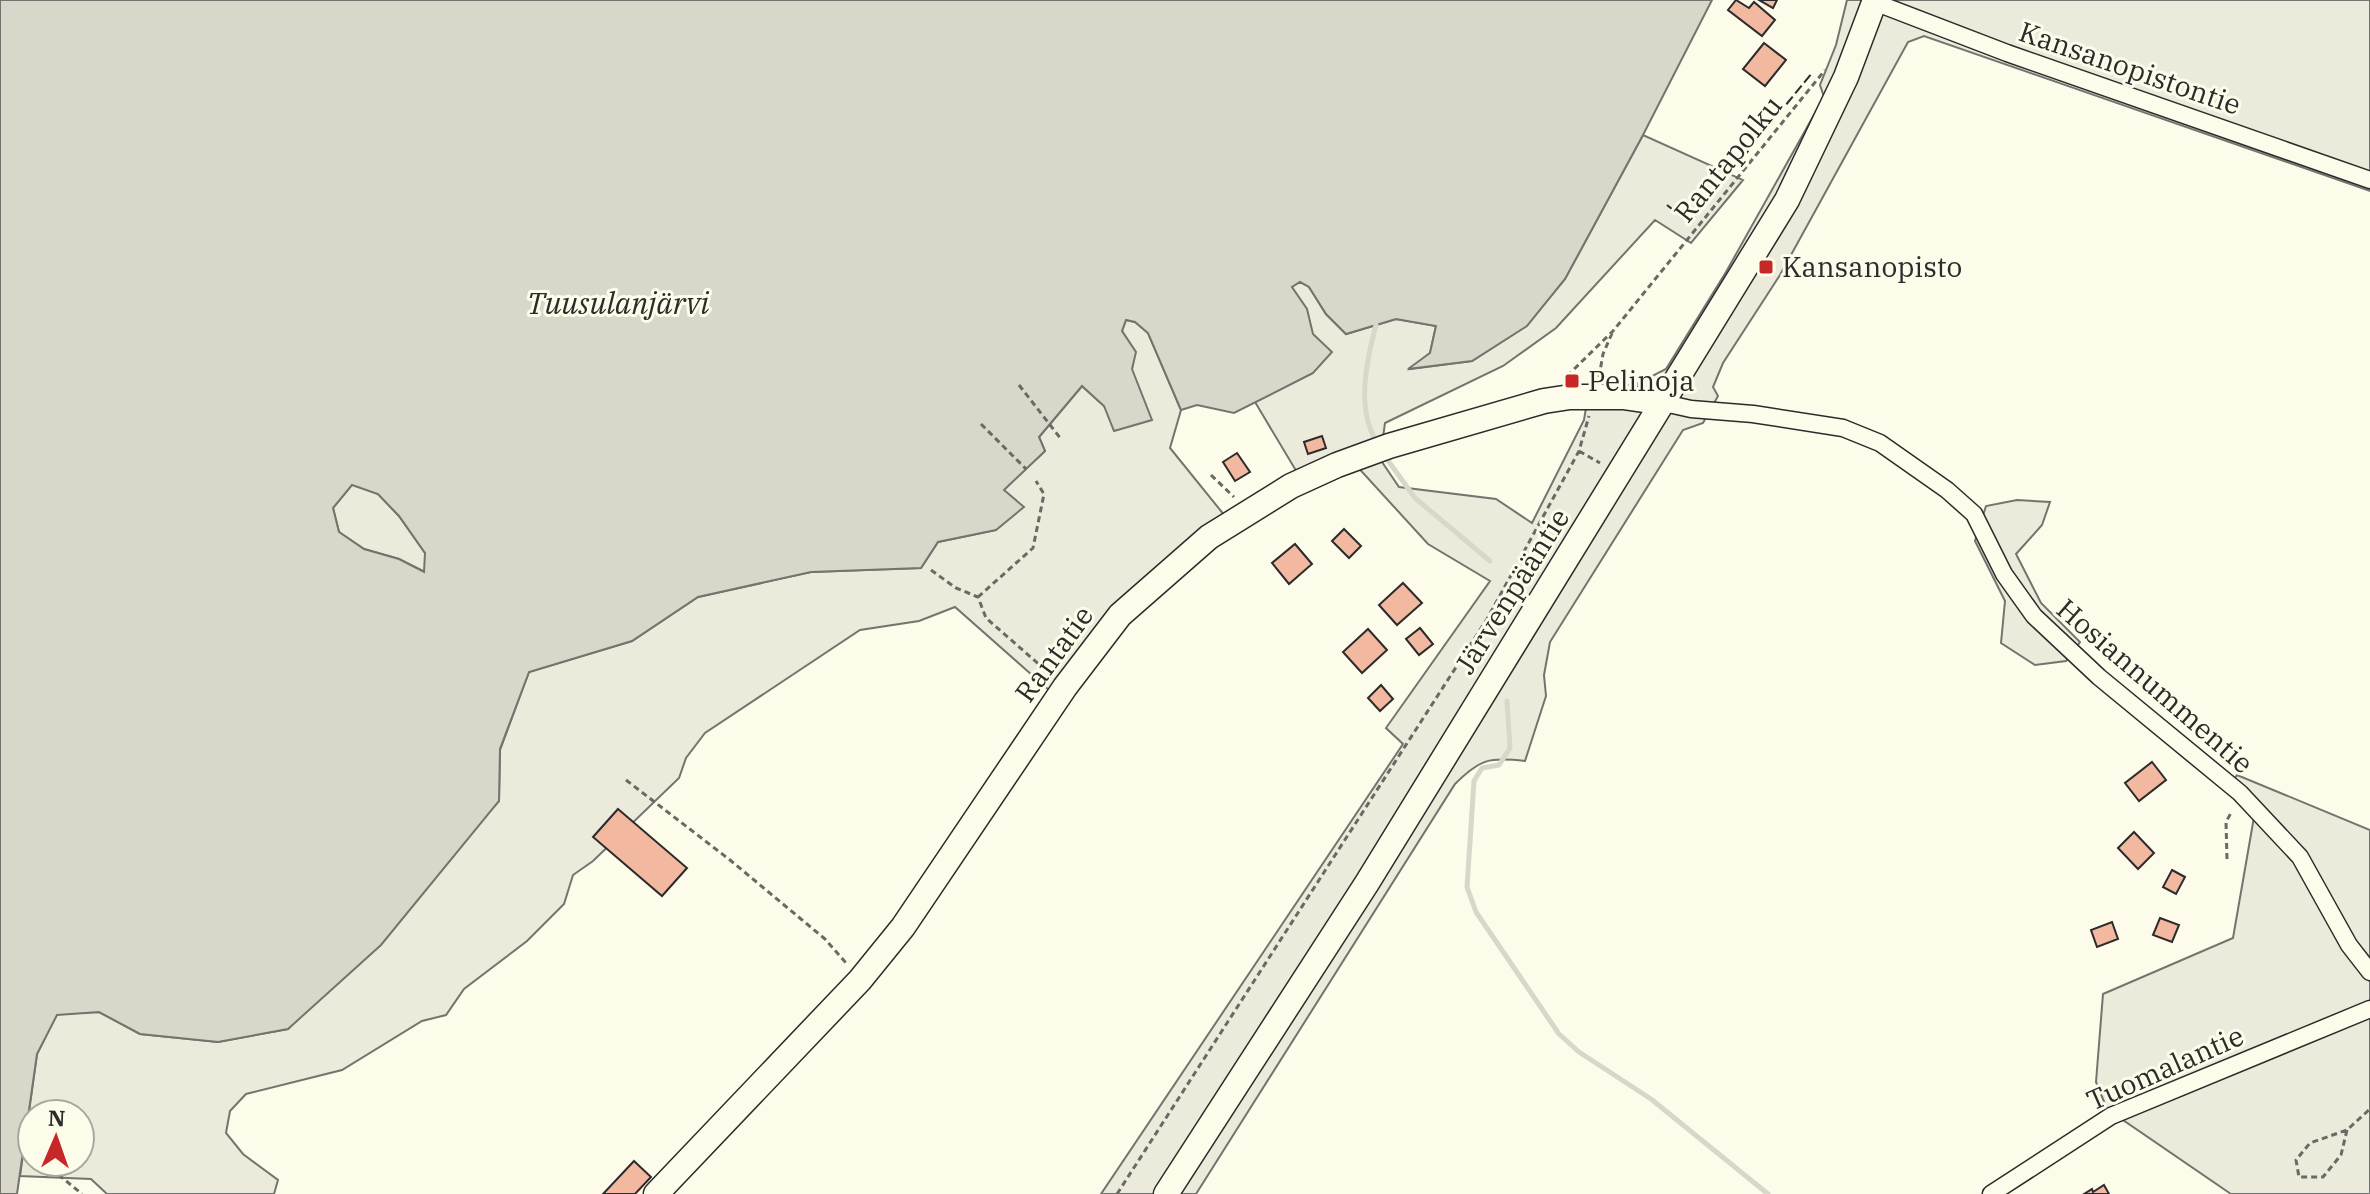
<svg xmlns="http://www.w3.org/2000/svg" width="2370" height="1194" font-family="'IBM Plex Serif',serif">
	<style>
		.green { fill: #ecebdb; stroke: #74746e; stroke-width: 2; fill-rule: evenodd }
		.water { fill: #d8d7c9; stroke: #74746e; stroke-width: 2; fill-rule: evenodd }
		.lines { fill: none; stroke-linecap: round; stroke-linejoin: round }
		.stream { stroke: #d8d7c9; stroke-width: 5 }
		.building { fill: #f2b8a0; stroke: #2b2b2b; stroke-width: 2 }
		.street-casing { stroke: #2b2b2b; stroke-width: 19 }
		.secondary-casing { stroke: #2b2b2b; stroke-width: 27 }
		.path { stroke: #6a6964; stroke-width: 3; stroke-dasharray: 6 4; stroke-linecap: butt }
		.street { stroke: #fdfbea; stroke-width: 16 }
		.secondary { stroke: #fdfbea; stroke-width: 24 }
		.fence { stroke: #2b2b2b; stroke-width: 2; stroke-dasharray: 10 4; stroke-linecap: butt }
		.poi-dot { fill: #c62828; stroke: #fdfbea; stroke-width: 3 }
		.labels { text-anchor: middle; stroke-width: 6; stroke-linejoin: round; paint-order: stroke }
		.street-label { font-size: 28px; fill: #2b2b2b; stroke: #fdfbea }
		.poi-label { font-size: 28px; fill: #2b2b2b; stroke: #fdfbea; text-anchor: start }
		.water-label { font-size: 30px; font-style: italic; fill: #2b2b2b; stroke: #fdfbea }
	</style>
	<rect width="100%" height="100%" fill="#fdfbea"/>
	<path class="green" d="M1847 0H2370V191L1924 36 1908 42 1780 275 1723 363 1713 387 1718 396 1703 423 1683 430 1550 642 1544 675 1546 696 1525 761C1489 757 1480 759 1455 784L1196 1194H1101L1403 744 1386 728 1490 581 1428 544 1354 463 1307 489 1255 402 1313 373C1313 334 1314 320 1291 287L1300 282 1309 287 1326 314 1346 334 1396 319 1436 326 1430 353 1410 369 1472 361 1526 326 1565 279 1643 135 1743 180 1691 243 1655 220 1556 328 1503 366 1385 423 1380 459 1399 487 1496 499 1532 523 1584 420 1590 384 1633 386 1666 369 1726 272 1824 97 1820 85 1836 45Z
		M1126 320 1135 322 1148 333 1181 410 1170 448 1225 516 1050 691 955 607 919 621 860 630 705 733 686 758 679 778 593 861 573 875 564 904 527 941 464 989 446 1015 422 1021 342 1070 246 1094 230 1111 226 1133 243 1154 278 1180 274 1194H107L91 1179 20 1176 37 1054 57 1014 99 1012 140 1034 218 1042 288 1029 499 801 500 750 529 672 632 641 698 597 811 572 921 568 938 542 996 530 1003 490 1045 451 1039 437 1082 386 1104 406 1132 369 1135 352 1122 331ZM32 1114H80V1162H32Z
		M352 484 378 494 399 516 425 553V572L399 559 364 549 339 532 333 508Z
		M2017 500 2050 502 2042 525 2016 554 2041 603 2080 642 2066 661 2035 665 2001 643 2005 601 1975 541 1986 506Z
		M2237 775 2370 830V1194H2231L2107 1109 2096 1082 2103 994 2233 938 2254 817 2226 791Z"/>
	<path class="water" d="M0 0H1712L1643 135 1565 279 1527 326 1472 361 1408 369 1430 353 1436 326 1396 319 1346 334 1326 314 1309 287 1300 282 1292 287 1307 309 1313 334 1332 352 1313 373 1234 413 1197 405 1181 410 1148 333 1135 322 1126 320 1122 331 1136 352 1132 369 1152 420 1114 431 1104 406 1082 386 1039 437 1045 451 1004 490 1024 507 996 530 938 542 921 568 811 572 698 597 632 641 529 672 500 749 499 801 381 945 288 1029 218 1042 140 1034 99 1012 57 1015 37 1054 17 1194H0ZM352 485 378 494 399 516 425 553 424 572 399 559 364 549 339 532 333 508Z"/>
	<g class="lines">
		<path class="stream" d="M1376 325C1366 363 1356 408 1377 443
			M1384 455 1415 498 1490 561
			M1507 701 1510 748 1499 765 1482 768 1474 781 1467 887 1476 912 1559 1034 1579 1052 1651 1099 1768 1194"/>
	</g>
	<path class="building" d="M1736 0 1749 8 1754 2 1775 20 1762 36 1728 10Z
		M1759 0H1777L1773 8Z
		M1764 43 1786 60 1765 86 1743 69Z
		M1322 436 1326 448 1308 454 1304 442Z
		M1237 453 1250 472 1235 481 1223 462Z
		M1344 529 1361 546 1349 558 1332 541Z
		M1295 544 1312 564 1289 584 1272 563Z
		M1403 583 1422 603 1397 625 1379 605Z
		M1420 628 1433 644 1419 655 1406 639Z
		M1368 629 1387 650 1362 673 1343 652Z
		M1381 685 1393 699 1380 711 1368 698Z
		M2152 762 2166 780 2139 801 2125 783Z
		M618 809 687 868 662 896 593 837Z
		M2134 832 2154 853 2138 869 2118 848Z
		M2172 870 2185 877 2176 894 2163 887Z
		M2160 918 2179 925 2172 942 2153 935Z
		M2112 922 2118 939 2097 947 2091 930Z
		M634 1161 651 1177 635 1194H603Z
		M2104 1185 2109 1194H2084L2092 1189 2093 1192Z"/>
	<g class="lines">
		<defs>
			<path id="street" d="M1874 2 2007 53 2370 180
				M1664 403 1691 409 1753 414 1843 428 1880 443 1947 490 1974 514 2004 574 2034 616 2099 677 2240 793 2300 857 2349 945 2370 972
				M1991 1194 2111 1116 2370 1009"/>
			<path id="secondary" d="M656 1194 860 980 903 927 1065 687 1120 615 1209 537 1291 486 1337 465 1389 446 1544 401 1570 397H1623L1664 403
				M1166 1194 1367 883 1787 200 1846 77 1875 0"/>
		</defs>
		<use href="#street" class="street-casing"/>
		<use href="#secondary" class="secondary-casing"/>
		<path class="path" d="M1567 376 1613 331 1825 70
			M1599 377 1603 354 1613 331
			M1019 385 1061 439
			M981 424 1026 469
			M1579 451 1600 463
			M1211 475 1234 497
			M931 570 956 588 978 597 986 618 1050 674
			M978 597 1033 548 1044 494 1036 481
			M626 780 730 860 825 939 847 964
			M2227 859 2226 822 2232 811
			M2347 1130 2341 1155 2323 1177H2299L2296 1160 2310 1143 2347 1130 2370 1109
			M29 1151 32 1154
			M43 1162 82 1194
			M1117 1194 1487 619 1579 451 1589 416"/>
		<use href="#street" class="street"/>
		<use href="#secondary" class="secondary"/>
		<path class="fence" d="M1667 205 1689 223 1812 73"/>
	</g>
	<g class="poi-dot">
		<rect x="1758" y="259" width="16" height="16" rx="4"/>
		<rect x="1564" y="373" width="16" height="16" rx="4"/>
	</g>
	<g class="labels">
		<g class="street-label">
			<text transform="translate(2130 68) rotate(19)" y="10">Kansanopistontie</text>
			<text transform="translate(1728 159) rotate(-51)" y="10">Rantapolku</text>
			<text transform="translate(1512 591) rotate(-58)" y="10">Järvenpääntie</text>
			<text transform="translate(1054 654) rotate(-54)" y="10">Rantatie</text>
			<text transform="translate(2155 686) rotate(41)" y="10">Hosiannummentie</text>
			<text transform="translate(2165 1068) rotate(-24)" y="10">Tuomalantie</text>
		</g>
		<g class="poi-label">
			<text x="1782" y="277">Kansanopisto</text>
			<text x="1588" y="391">Pelinoja</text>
		</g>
		<g class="water-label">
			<text x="618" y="314">Tuusulanjärvi</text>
		</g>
	</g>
	<g transform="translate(56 1138) rotate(2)"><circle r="38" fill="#fdfbea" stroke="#a9a89e" stroke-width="2"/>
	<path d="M0-6L14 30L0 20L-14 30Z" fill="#c62828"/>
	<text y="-12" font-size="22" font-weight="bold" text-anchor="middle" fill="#2b2b2b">N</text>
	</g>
</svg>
